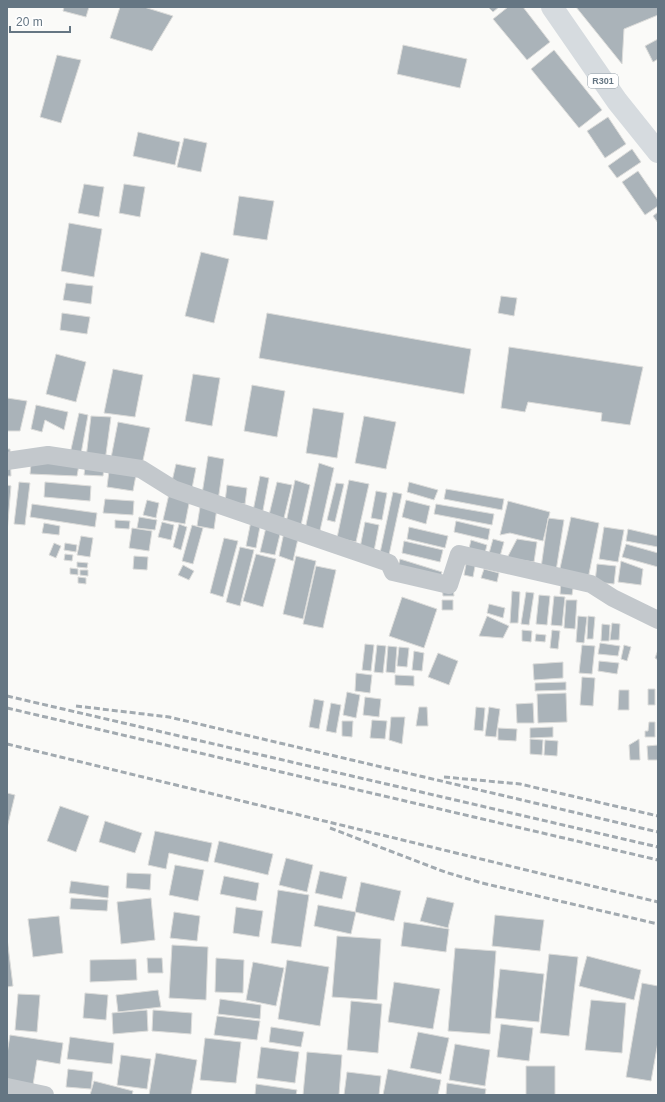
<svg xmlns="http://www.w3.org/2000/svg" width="665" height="1102" font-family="Arial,sans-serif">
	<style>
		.building { fill: #aab3b9; stroke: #dcdcda }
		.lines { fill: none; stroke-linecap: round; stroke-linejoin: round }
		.street { stroke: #c3c8cc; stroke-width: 18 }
		.primary { stroke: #d6dbdf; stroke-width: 22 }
		.rail { stroke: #a2aab0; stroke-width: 3; stroke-dasharray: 6 3; stroke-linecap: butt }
		.labels { text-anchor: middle; stroke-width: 4; stroke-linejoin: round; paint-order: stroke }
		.shield { fill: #fff; stroke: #939fa8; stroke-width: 1 }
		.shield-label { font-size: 9px; font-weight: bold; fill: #657683 }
	</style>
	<rect width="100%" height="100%" fill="#fafaf8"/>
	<path class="building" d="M64 7H89L86 17 63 11Z
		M120 7H144L173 16 152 51 110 38Z
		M488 7H499L493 12Z
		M508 7H523L550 42 527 60 493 19Z
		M576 7H658V15L624 29 622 64Z
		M658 39V59L653 62 645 46Z
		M403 45 467 59 460 88 397 74Z
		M554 50 602 110 579 128 531 69Z
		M57 55 81 60 61 123 40 117Z
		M608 117 626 144 605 158 587 131Z
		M138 132 180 142 175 165 133 156Z
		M184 138 207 143 201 172 177 167Z
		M632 149 641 162 617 178 608 166Z
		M638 171 658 200V206L645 215 622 182Z
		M84 184 104 187 99 217 78 213Z
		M124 184 145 187 140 217 119 213Z
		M239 196 274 201 267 240 233 235Z
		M658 212V223L653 216Z
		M69 223 102 229 94 277 61 271Z
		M201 252 229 259 214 323 185 316Z
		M66 283 93 286 91 304 63 300Z
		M501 296 517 298 514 316 498 313Z
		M62 313 90 317 87 334 60 330Z
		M267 313 471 349 464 394 259 358Z
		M509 347 643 367 630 425 601 421 602 413 528 402 525 412 501 408Z
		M56 354 86 362 76 402 46 394Z
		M113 369 143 375 135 417 104 413Z
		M193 374 220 378 212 426 185 421Z
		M252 385 285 391 277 437 244 431Z
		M7 398 27 401 20 431H7Z
		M36 405 68 412 64 430 45 420 42 432 31 429Z
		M313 408 344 413 337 458 306 453Z
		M79 413 88 415 77 476 30 474 32 453 70 454Z
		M91 416 111 417 103 476 84 475Z
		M364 416 396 422 386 469 355 463Z
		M118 422 150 428 142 465 111 458Z
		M7 449H10L11 476H7Z
		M208 456 224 459 214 529 197 526Z
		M319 463 334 468 317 544 303 539Z
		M176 464 196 468 185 524 163 520Z
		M109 471 136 475 133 491 107 487Z
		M260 476 269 478 256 548 246 546Z
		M295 480 310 485 293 561 279 556Z
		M349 480 369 484 356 542 337 538Z
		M19 482 30 483 25 525 14 524Z
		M45 482 91 486 90 501 44 497Z
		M277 482 292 485 275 555 260 552Z
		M409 482 438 490 434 500 407 492Z
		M336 483 344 484 335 522 327 520Z
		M7 485 11 486 7 533Z
		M227 485 247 488 245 504 225 502Z
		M446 489 504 499 502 510 444 499Z
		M376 491 387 493 382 520 371 518Z
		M393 492 402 494 389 555 380 553Z
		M105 499 134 501 133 515 103 513Z
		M147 500 159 503 156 518 143 515Z
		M406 500 430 506 426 524 402 517Z
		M508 501 550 512 543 541 510 533 500 535Z
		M32 504 97 513 95 527 30 517Z
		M436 504 494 514 492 525 434 514Z
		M139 517 157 520 155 530 137 528Z
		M571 517 599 523 588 579 559 573Z
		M548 518 564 520 556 571 541 568Z
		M115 520 130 521 129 529 115 528Z
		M456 521 490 529 488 540 454 532Z
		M162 522 174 525 171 540 158 537Z
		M365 522 379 525 374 551 360 548Z
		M44 523 60 526 59 535 42 533Z
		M179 524 187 527 181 550 173 547Z
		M192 525 203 528 193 564 182 561Z
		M409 527 448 536 445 548 407 539Z
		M604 527 624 530 618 562 599 559Z
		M132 528 152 531 149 551 129 548Z
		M628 529 658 536V547L626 541Z
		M81 536 93 538 90 557 77 555Z
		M224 538 238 541 223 597 210 593Z
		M493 539 504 542 499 560 488 557Z
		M517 539 537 542 534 562 507 558Z
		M471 540 487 545 484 557 468 553Z
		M404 541 443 550 440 562 402 553Z
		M54 543 61 546 56 558 49 555Z
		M65 543 77 545 76 552 64 550Z
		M626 544 658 553V567L622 557Z
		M240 547 254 550 240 606 226 602Z
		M65 554 73 555 72 561 64 560Z
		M256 554 276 559 263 607 243 601Z
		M134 556 148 557 147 570 133 569Z
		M296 556 316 561 303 619 283 614Z
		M400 559 442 572 439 581 397 571Z
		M467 559 476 561 473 577 464 575Z
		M621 561 643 569 641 585 618 582Z
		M77 562 88 563 87 568 77 567Z
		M597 564 616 566 614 584 595 582Z
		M183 565 194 571 189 580 178 575Z
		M316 566 336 570 323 628 303 624Z
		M70 568 78 569V575L70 574Z
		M484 569 499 573 497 582 481 578Z
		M80 570H88V576L80 575Z
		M78 577 86 578V584L78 583Z
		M561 581 574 582 572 595 560 594Z
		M442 586H453L454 596H443Z
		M512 591 520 592 518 623H510Z
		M526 592 534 593 529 625 521 624Z
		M539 595 550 596 547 625 536 624Z
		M554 596 565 597 562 626 551 625Z
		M402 597 437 609 424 648 389 636Z
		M442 600H453V610H442Z
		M566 600H577L575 629 564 628Z
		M489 604 505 608 503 618 487 613Z
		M487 616 509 626 503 638 479 636Z
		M578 616 587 617 584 643 576 642Z
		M588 616 595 617 593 639H587Z
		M612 623 620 624 619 640H610Z
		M602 624 610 625 609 641H601Z
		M522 630 532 631 531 642 522 641Z
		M552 630 560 631 558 649 550 648Z
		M536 634 546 635 545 642 535 641Z
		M600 643 620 646 618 656 598 654Z
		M365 644 374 645 371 671 362 670Z
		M377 645 386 646 383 673 374 672Z
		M582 645 595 646 592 674 579 673Z
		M624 645 631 647 627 661 621 659Z
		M388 646 397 647 395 673 386 672Z
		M399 647 409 648 407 667 397 666Z
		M658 650V660L655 658Z
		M414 651 424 653 422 671 412 670Z
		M438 653 458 661 449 685 428 677Z
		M599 661 619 663 617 674 598 671Z
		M563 662V678L534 680 533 664Z
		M356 673 372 675 370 693 355 691Z
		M395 675 414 676V686L395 685Z
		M582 677 595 678 593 706 580 705Z
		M566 682V690L535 691V683Z
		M648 689H655V705H648Z
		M619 690H629V710H618Z
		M347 692 360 695 356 718 343 715Z
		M566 693 567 722 538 723 537 694Z
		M365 697 381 699 379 717 363 715Z
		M314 699 324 701 319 729 309 727Z
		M331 703 341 705 336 733 326 731Z
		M533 703 534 723H517L516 704Z
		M419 707H427L428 726H416Z
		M476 707 485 708 483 731 474 730Z
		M489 707 500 709 496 737 485 736Z
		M391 717H405L402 744 389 740Z
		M372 720 387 721 385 739 370 738Z
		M342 721H353L352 737 342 736Z
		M649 722H655V737H645V731H648Z
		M553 727V737L530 738V728Z
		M498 728 517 729 516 741 498 740Z
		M530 739 543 740 542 755 530 754Z
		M639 739 640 760H630L629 745Z
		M545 740 558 741 557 756 544 755Z
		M658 745V760H648L647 746Z
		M7 793 15 795 7 828Z
		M60 806 89 816 76 852 47 841Z
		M105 821 142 833 135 853 99 842Z
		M155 831 212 843 208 862 169 853 166 869 148 865Z
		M219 841 273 854 268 875 214 862Z
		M286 858 313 865 307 892 279 885Z
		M175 865 204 870 198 901 169 895Z
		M320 871 347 877 342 899 315 893Z
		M127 873 151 874 150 890 126 888Z
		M224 876 259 883 256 901 220 894Z
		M71 881 109 886 108 898 69 893Z
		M361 882 401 891 394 921 355 912Z
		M278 890 309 895 301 947 271 943Z
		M427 897 454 903 448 928 420 921Z
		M71 898 108 900 107 911 70 909Z
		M151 898 155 940 121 944 117 902Z
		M318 905 356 912 351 934 314 926Z
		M236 907 263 911 259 937 233 933Z
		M174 912 200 916 197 941 170 938Z
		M495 915 544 920 540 951 492 946Z
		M59 916 63 953 33 957 28 919Z
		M404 922 449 929 446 952 401 946Z
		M337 936 381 939 377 1000 332 997Z
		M7 938 13 986 7 987Z
		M172 945 208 947 206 1000 169 998Z
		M455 948 496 951 490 1034 448 1031Z
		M549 954 578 957 569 1036 540 1033Z
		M587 956 641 970 634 1000 579 986Z
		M147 958H162L163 973H148Z
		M216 958 244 960 243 993 215 992Z
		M136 959 137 980 90 982V960Z
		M287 960 329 967 320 1026 278 1019Z
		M253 962 284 968 276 1006 246 1000Z
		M500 969 544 974 539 1022 495 1018Z
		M394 982 440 989 433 1029 388 1022Z
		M642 983 658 986V1042L651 1081 626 1077Z
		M158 990 161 1007 118 1012 116 995Z
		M85 993 108 995 106 1020 83 1018Z
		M18 994 40 995 37 1032 15 1030Z
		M220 999 261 1005 260 1019 218 1014Z
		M591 1000 626 1003 622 1053 585 1050Z
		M351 1001 382 1004 378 1053 347 1050Z
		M147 1010 148 1031 113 1034 112 1013Z
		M153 1010 192 1013 191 1034 152 1031Z
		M217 1016 260 1021 257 1040 214 1035Z
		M501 1024 533 1028 529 1061 497 1057Z
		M271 1027 304 1032 301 1047 269 1042Z
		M418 1032 449 1038 441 1074 410 1068Z
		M10 1035 63 1043 60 1064 37 1060 33 1085 7 1081V1054Z
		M70 1037 114 1043 112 1064 67 1059Z
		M205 1038 241 1042 236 1083 200 1080Z
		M455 1044 490 1050 485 1086 449 1080Z
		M261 1047 299 1052 295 1083 257 1078Z
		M307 1052 342 1055 339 1095H303Z
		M156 1053 197 1060 191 1095H149Z
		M121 1055 151 1059 147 1089 117 1085Z
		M526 1066H555V1095H526Z
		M68 1069 93 1072 91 1089 66 1087Z
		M388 1069 441 1080 438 1095H383Z
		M347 1072 381 1076 379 1095H344Z
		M94 1081 133 1091 132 1095H90Z
		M447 1083 486 1089 485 1095H446Z
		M256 1084 297 1090 296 1095H255Z"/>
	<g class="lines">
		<path class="street" d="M7 461 48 455 141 469 173 489 389 563 393 572 449 585 459 554 591 584 613 598 658 620
			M7 1087 45 1095"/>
		<path class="primary" d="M552 7 617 101 658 152"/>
		<path class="rail" d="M7 696 658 847
			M76 706 169 717 658 832
			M7 708 658 860
			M7 744 658 902
			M444 777 520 784 658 816
			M330 828 445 872 482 883 658 924"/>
	</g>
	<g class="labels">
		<rect class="shield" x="588" y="74" width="30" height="14" rx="3"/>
		<g class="shield-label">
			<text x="603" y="84">R301</text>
		</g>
	</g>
	<rect width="665" height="1102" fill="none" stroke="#657683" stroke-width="16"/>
	<path d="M10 26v6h60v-6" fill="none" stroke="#657683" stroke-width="2"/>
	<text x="16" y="26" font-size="12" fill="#657683" stroke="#ffffff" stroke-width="3" paint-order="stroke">20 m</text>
</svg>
